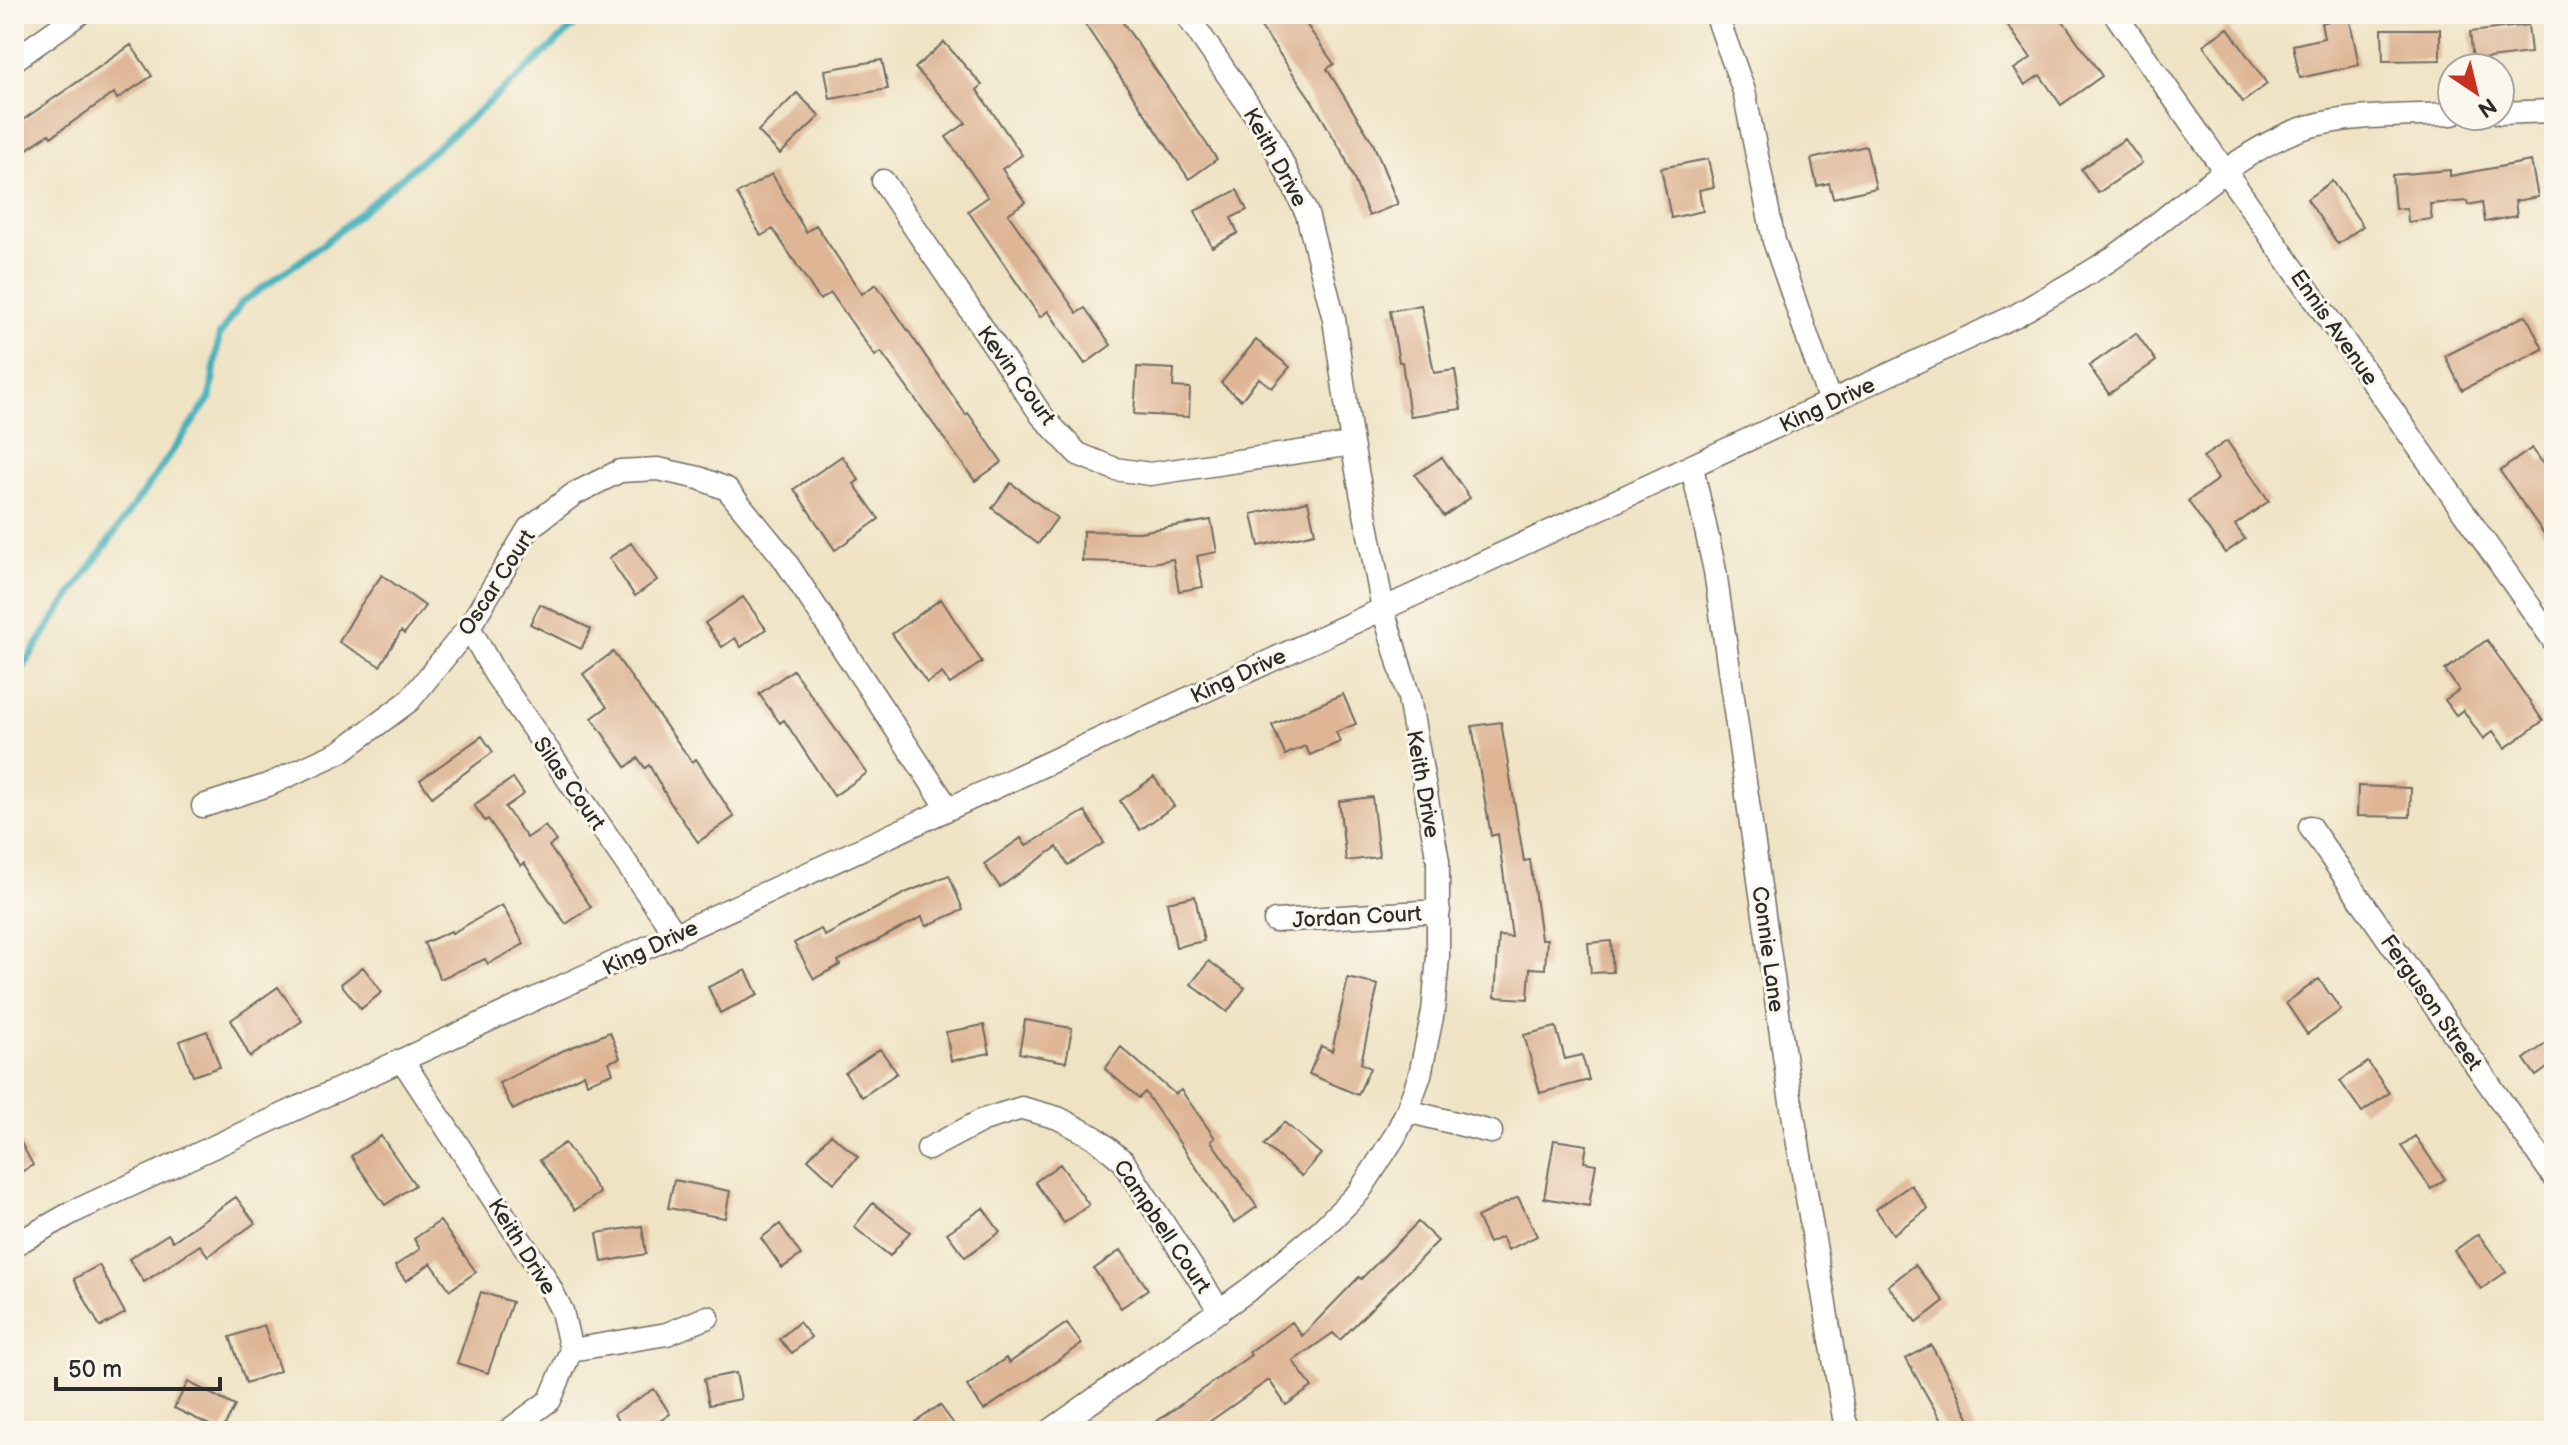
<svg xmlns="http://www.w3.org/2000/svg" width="2568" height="1445" font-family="'Balsamiq Sans',sans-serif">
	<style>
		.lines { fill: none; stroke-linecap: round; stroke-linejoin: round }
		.stream { stroke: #3fafba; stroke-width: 7 }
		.building { fill: #deb595 }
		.minor-casing { stroke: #706b61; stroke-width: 25 }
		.minor { stroke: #fff; stroke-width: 22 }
		.labels { text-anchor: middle; stroke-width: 6; stroke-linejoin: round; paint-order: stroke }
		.street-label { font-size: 22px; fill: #2b2b2b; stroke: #fbf7ec }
	</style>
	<rect width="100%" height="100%" fill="#fbf7ec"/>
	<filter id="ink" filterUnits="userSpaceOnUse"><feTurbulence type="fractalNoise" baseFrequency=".0125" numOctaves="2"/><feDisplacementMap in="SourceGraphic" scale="16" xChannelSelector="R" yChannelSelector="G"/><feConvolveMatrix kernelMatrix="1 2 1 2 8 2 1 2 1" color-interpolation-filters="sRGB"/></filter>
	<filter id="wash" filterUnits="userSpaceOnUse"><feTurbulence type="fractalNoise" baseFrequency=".006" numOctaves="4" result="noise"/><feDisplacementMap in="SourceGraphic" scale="32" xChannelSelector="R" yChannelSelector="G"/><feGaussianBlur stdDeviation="1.8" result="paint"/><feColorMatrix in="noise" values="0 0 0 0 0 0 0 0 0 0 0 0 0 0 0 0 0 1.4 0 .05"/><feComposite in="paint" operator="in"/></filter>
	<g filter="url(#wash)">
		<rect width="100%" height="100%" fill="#efe3c4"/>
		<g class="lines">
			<path class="stream" d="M14 681 53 620 210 398 219 336 241 303 324 244 516 79 573 27 583 14"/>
		</g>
		<g id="blocks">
			<path class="building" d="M1078 14H1117L1217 159 1189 179Z
				M1252 14H1299L1334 64 1327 69 1373 143 1398 204 1369 216 1344 155 1312 101Z
				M2000 14H2058L2102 76 2061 105 2040 75 2025 85 2014 69 2031 58Z
				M2349 16 2359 65 2300 78 2293 45 2324 38 2321 23Z
				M2528 25 2531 53 2473 60 2470 32Z
				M2228 28 2267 84 2243 102 2203 45Z
				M2382 29H2440V60L2383 61Z
				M944 42 982 85 977 90 1022 155 1002 169 1025 202 1008 214 1077 313 1085 308 1111 345 1085 364 1048 311 1040 317 968 211 988 197 946 137 966 123 915 68Z
				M131 45 152 76 117 99 114 93 51 137 49 134 14 158V126Z
				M882 60 888 89 830 99 825 70Z
				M797 93 820 116 780 154 758 131Z
				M2125 139 2142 163 2098 193 2081 169Z
				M1866 146 1876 188 1833 198 1829 183 1817 186 1811 159Z
				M1708 159 1714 187 1699 190 1703 211 1671 218 1661 168Z
				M2531 161 2538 197 2515 201 2517 216 2485 222 2482 202 2468 205 2467 201 2430 204 2432 219 2408 222 2407 208 2395 209 2392 175 2450 170V176Z
				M772 174 806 232 816 225 862 294 876 284 966 415 968 413 1002 462 975 481 881 352 875 356 831 293 820 300 773 229 761 236 737 194Z
				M2332 181 2363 226 2338 244 2307 199Z
				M1237 190 1247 210 1231 218 1238 233 1212 247 1195 211Z
				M1421 305 1434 373 1455 370 1461 409 1410 416 1402 362H1399L1390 311Z
				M2526 315 2543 349 2462 390 2445 356Z
				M2136 333 2156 361 2109 394 2089 366Z
				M1256 340 1290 367 1272 388 1259 378 1241 400 1221 383Z
				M1137 367 1174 369 1173 387 1190 388 1189 417 1134 414Z
				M2227 441 2269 501 2235 525 2245 539 2225 553 2188 501 2218 479 2203 457Z
				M2532 448 2542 462 2554 454V548L2500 471Z
				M842 456 859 480 854 484 879 519 835 550 794 489Z
				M1442 457 1470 498 1444 516 1415 475Z
				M1011 483 1057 518 1038 544 992 508Z
				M1308 501 1315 533 1259 546 1252 514Z
				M1211 520 1217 552 1197 556 1203 587 1179 591 1173 559 1153 563 1082 561 1083 531 1139 532Z
				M631 543 657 580 635 596 609 558Z
				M382 575 425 606 404 634 401 631 380 666 339 642 360 606Z
				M743 597 766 629 741 647 735 638 722 647 705 623Z
				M941 599 982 662 950 684 942 673 927 683 892 634Z
				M540 604 591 629 581 649 530 624Z
				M2487 640 2543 721 2505 748 2493 731 2483 739 2463 710 2456 715 2445 700 2459 690 2445 670Z
				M613 652 692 762 696 759 734 817 698 842 670 802 649 765 645 768 638 758 626 767 592 718 607 707 583 674Z
				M793 670 867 773 834 796 784 720 780 723 759 694Z
				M1343 694 1356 724 1336 732 1340 742 1310 755 1305 746 1285 755 1272 725Z
				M1501 722 1524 861 1530 860 1541 939H1547L1545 969 1530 968 1528 999 1495 997 1499 936 1512 937 1498 834 1491 836 1472 726Z
				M482 736 493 752 432 797 420 780Z
				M1154 777 1174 806 1140 830 1120 801Z
				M513 778 524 794 505 807 527 838 545 826 556 841 549 846 591 907 566 924 524 863 521 866 488 819 485 821 474 805Z
				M2358 786 2411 788 2410 817 2357 816Z
				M1372 797 1379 857 1346 861 1339 801Z
				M1085 811 1104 843 1068 865 1057 847 1000 887 984 864 1021 838 1026 846Z
				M949 875 963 910 926 926 922 917 838 961 840 965 814 979 794 943 821 929 825 936 905 893Z
				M1195 896 1204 941 1176 947 1167 902Z
				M502 905 524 944 488 964 485 959 440 979 424 943 451 931 452 933Z
				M1611 941 1613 972 1591 973 1588 943Z
				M1209 961 1245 988 1227 1012 1191 984Z
				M363 967 382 992 361 1009 341 984Z
				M746 970 758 995 720 1013 708 987Z
				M1348 978 1378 985 1361 1063 1370 1068 1358 1095 1309 1074 1321 1046 1332 1051Z
				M2319 979 2341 1010 2307 1034 2286 1003Z
				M278 987 302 1021 250 1057 231 1020Z
				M1025 1020 1072 1028 1066 1062 1019 1053Z
				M984 1025 990 1053 951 1061 946 1032Z
				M1556 1027 1565 1059 1582 1055 1589 1080 1540 1093 1524 1035Z
				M207 1031 220 1067 193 1076 180 1041Z
				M610 1032 620 1058 609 1062 613 1073 587 1083 584 1074 513 1110 499 1083 562 1051Z
				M2554 1038V1063L2536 1076 2524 1059Z
				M1121 1047 1175 1094 1181 1090 1215 1138 1211 1141 1257 1207 1234 1223 1145 1092 1139 1098 1105 1069Z
				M880 1049 897 1073 862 1097 845 1073Z
				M2368 1062 2389 1093 2362 1112 2340 1081Z
				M1284 1122 1321 1154 1302 1176 1264 1145Z
				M14 1130 33 1165 14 1176Z
				M831 1134 858 1157 834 1183 808 1159Z
				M381 1136 415 1185 385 1205 351 1156Z
				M2415 1136 2445 1179 2431 1189 2401 1146Z
				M1554 1140 1587 1145 1584 1162 1596 1164 1589 1206 1544 1198Z
				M565 1143 600 1193 575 1210 540 1160Z
				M1060 1164 1089 1205 1064 1223 1035 1182Z
				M674 1180 730 1191 725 1218 668 1208Z
				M1911 1185 1928 1209 1893 1234 1876 1209Z
				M236 1197 255 1223 208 1256 200 1245 144 1282 129 1259 168 1234 173 1241Z
				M1518 1197 1537 1236 1508 1250 1502 1237 1489 1243 1477 1217Z
				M873 1203 910 1232 890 1256 854 1227Z
				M983 1208 1000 1232 965 1257 947 1233Z
				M440 1221 476 1272 450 1290 431 1263 406 1281 395 1266 420 1249 414 1239Z
				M1418 1222 1438 1241 1340 1340 1333 1333 1293 1361 1312 1387 1286 1405 1269 1380 1196 1431H1143L1251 1355 1249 1352 1292 1322 1302 1336 1359 1277 1361 1279Z
				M780 1224 801 1255 782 1268 761 1238Z
				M642 1226 646 1254 602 1262 597 1233Z
				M2478 1234 2506 1272 2481 1289 2454 1251Z
				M1121 1250 1148 1289 1121 1308 1094 1269Z
				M99 1265 125 1313 100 1327 74 1279Z
				M1915 1265 1944 1301 1917 1322 1888 1286Z
				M481 1292 512 1302 488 1373 457 1363Z
				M799 1322 811 1337 792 1353 779 1339Z
				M1067 1323 1082 1344 984 1410 967 1386 1006 1358 1009 1363Z
				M264 1325 280 1371 246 1383 230 1337Z
				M1931 1345 1954 1386 1975 1431H1947L1906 1359Z
				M736 1373 741 1399 709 1405 704 1379Z
				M188 1382 235 1406 222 1431 174 1408Z
				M654 1389 670 1414 654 1425 658 1431H624L614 1414Z
				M940 1405 959 1431H903Z"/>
		</g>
	</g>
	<g filter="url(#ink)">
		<use href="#blocks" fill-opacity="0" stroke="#706b61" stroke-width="2"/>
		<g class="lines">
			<defs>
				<path id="minor" d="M1716 14 1744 91 1774 241 1830 402
					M2115 14 2554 641
					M14 60 79 14
					M2500 113 2554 111
					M883 181 1042 416 1078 454 1115 469 1150 474 1352 444
					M1692 467 1715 571 1789 1090 1844 1418 1849 1431
					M469 627 495 674 676 935
					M203 806 268 785 340 752 409 701 469 627 529 528 574 494 620 471 658 469 699 478 727 489 782 556 948 808
					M2310 827 2554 1177
					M1275 921 1439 911
					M402 1060 544 1276 562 1311 571 1350 550 1400 508 1431
					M1407 1111 1491 1132
					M928 1149 983 1120 1022 1108 1058 1118 1094 1137 1123 1161 1220 1311
					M14 1245 73 1212 252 1129 1383 609 2017 315C2048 296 2081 279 2111 259 2171 218 2238 148 2307 127 2354 114 2404 116 2452 114
					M571 1350 667 1334 708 1317
					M1050 1431 1251 1288 1320 1231 1359 1192 1395 1136 1407 1111 1420 1075 1433 1012 1438 957V861L1409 698 1383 609 1352 444 1334 319 1307 214 1269 135 1186 14"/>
			</defs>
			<use href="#minor" class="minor-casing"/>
			<use href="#minor" class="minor"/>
		</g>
	</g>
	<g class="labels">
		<g class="street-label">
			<text transform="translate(1276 157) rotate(61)" y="8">Keith Drive</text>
			<text transform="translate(2335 327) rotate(55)" y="8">Ennis Avenue</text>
			<text transform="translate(1017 375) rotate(54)" y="8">Kevin Court</text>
			<text transform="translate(1827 404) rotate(-25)" y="8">King Drive</text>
			<text transform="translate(496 582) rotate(-57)" y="8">Oscar Court</text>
			<text transform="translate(1238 675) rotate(-25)" y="8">King Drive</text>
			<text transform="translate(570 783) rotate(55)" y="8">Silas Court</text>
			<text transform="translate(1424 784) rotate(80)" y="8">Keith Drive</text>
			<text transform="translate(1357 916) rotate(-3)" y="8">Jordan Court</text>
			<text transform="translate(650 947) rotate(-25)" y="8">King Drive</text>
			<text transform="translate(1769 949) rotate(82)" y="8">Connie Lane</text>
			<text transform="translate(2432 1002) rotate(55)" y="8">Ferguson Street</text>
			<text transform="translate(1163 1226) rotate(56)" y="8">Campbell Court</text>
			<text transform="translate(523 1246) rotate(58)" y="8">Keith Drive</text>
		</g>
	</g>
	<rect width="2568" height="1445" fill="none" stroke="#fbf7ec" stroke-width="48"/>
	<g transform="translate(2476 92) rotate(145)"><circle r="38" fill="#fbf7ec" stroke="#a8a59f" stroke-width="2"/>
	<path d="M0-6L14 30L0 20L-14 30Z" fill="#c8321e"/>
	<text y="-12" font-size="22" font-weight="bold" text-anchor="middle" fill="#2b2b2b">N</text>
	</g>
	<path d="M56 1377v12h164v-12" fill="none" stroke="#2b2b2b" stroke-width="4"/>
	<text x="68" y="1377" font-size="24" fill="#2b2b2b" stroke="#fbf7ec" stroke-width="6" paint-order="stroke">50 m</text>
</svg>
